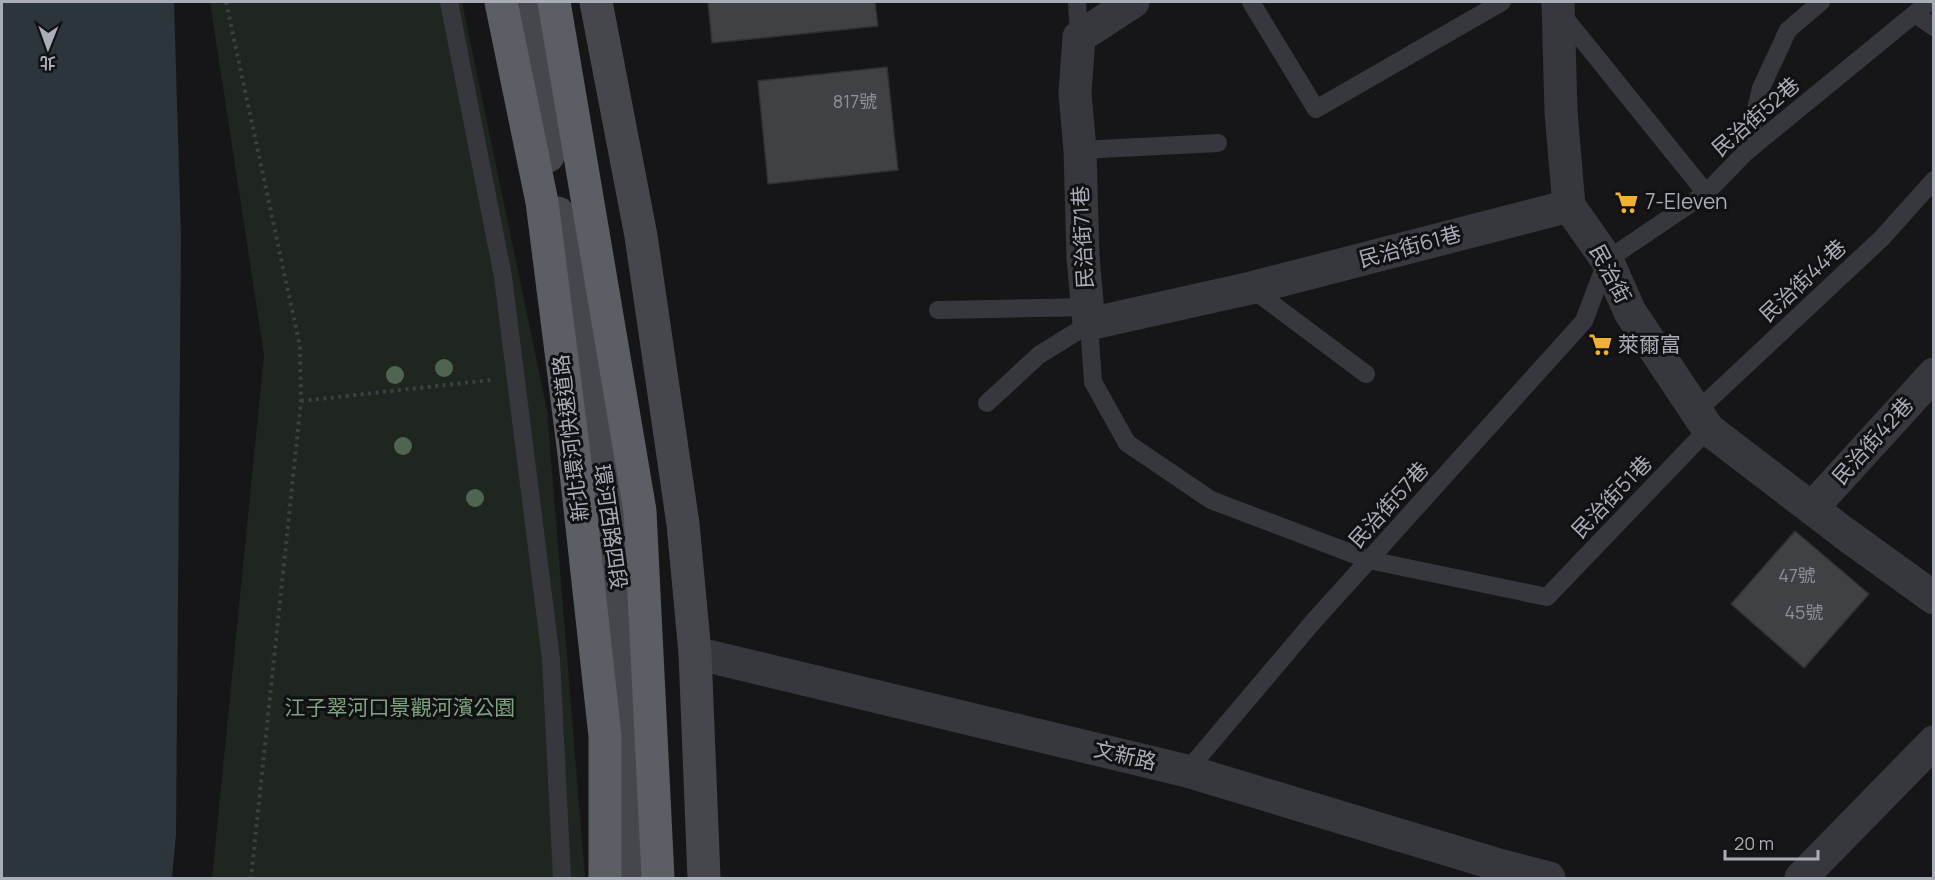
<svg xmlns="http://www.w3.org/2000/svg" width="1935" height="880" font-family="Manrope,'Noto Sans TC',sans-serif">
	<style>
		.green { fill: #1e261f }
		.water { fill: #2c353c }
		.building { fill: #404145; stroke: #303034; stroke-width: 1.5 }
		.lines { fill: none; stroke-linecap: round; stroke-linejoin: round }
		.path { stroke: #3d3f44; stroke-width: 4; stroke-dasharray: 3 4.5; stroke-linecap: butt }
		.service { stroke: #37383d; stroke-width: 18 }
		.minor { stroke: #37383d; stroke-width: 33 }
		.secondary { stroke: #45474d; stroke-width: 33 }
		.trunk { stroke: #5b5e65; stroke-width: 33 }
		.tree { fill: #506452 }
		.labels { text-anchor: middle; stroke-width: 6; stroke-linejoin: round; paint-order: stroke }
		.number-label { font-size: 18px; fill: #8e929b }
		.street-label { font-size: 21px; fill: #a8adb8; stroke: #111113 }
		.poi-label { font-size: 21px; fill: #a8adb8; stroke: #111113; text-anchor: start }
		.park-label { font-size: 21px; fill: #7fa381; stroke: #111113 }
	</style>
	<rect width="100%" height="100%" fill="#161618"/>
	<path class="green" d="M210 2H462L547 410 585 878H212L264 355Z"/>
	<path class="water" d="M2 2H174L181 238 176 834 172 878H2Z"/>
	<path class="building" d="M708 2H875L878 26 712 43Z
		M887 67 898 170 768 184 758 81Z
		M1795 531 1869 594 1804 668 1731 604Z"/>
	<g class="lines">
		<path class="path" d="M226 2 300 347 301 401 251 878
			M301 401 491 380"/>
		<path class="service" d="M449 2 503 277 551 659 562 878
			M1077 2 1079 37
			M1251 2 1316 109 1502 2
			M1560 12 1706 193
			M1915 14 1934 27
			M1080 150 1218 143
			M1746 152 1761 88 1788 30 1821 2
			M1251 288 1366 374
			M938 310 1087 307
			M987 403 1039 355 1089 324 1093 382 1127 443 1211 500 1369 560 1547 597 1708 429
			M1697 411 1882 238 1934 180
			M1187 771 1313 622 1584 321 1607 260 1706 193 1746 152 1929 2"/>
		<path class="minor" d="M1133 2 1079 37 1075 93 1080 150 1083 257 1089 324 1251 288 1569 206
			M1558 2 1561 112 1569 206 1607 260 1630 312 1708 429 1844 533 1934 598
			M1812 508 1934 374
			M695 653 1187 771 1499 865 1549 878
			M1801 878 1934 742"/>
		<path class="secondary" d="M521 2 548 156
			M596 2 641 236 683 524 695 653 704 878
			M558 213 609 509 633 729 635 878"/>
		<path class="trunk" d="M501 2 542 202 574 454 605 736V878
			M554 2 640 511 658 878"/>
	</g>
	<g class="tree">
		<circle cx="444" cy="368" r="9"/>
		<circle cx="395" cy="375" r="9"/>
		<circle cx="403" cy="446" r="9"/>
		<circle cx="475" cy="498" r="9"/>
	</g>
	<defs>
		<symbol id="supermarket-bare" viewBox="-9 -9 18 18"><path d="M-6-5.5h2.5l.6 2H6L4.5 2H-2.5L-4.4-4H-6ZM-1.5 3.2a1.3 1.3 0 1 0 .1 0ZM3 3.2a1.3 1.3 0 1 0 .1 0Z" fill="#f2b134" stroke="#111113" stroke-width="2.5" paint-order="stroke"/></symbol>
	</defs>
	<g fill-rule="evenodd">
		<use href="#supermarket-bare" x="1610" y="186" width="33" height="33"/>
		<use href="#supermarket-bare" x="1584" y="328" width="33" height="33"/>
	</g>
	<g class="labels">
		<g class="number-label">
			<text x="855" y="108">817號</text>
			<text x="1797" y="582">47號</text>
			<text x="1804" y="619">45號</text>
		</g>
		<g class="street-label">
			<text transform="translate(1756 117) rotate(-41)" y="7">民治街52巷</text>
			<text transform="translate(1083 237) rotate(-93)" y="7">民治街71巷</text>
			<text transform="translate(1410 247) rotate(-15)" y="7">民治街61巷</text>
			<text transform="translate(1610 274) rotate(62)" y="7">民治街</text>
			<text transform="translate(1803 281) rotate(-43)" y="7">民治街44巷</text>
			<text transform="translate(571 438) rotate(-97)" y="7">新北環河快速道路</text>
			<text transform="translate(1873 441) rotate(-48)" y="7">民治街42巷</text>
			<text transform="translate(1612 497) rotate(-46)" y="7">民治街51巷</text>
			<text transform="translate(1389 505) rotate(-48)" y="7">民治街57巷</text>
			<text transform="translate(610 527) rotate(82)" y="7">環河西路四段</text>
			<text transform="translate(1125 756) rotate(13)" y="7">文新路</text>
		</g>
		<g class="poi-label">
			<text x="1645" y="209">7-Eleven</text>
			<text x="1618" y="352">萊爾富</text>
		</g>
		<g class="park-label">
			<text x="400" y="715">江子翠河口景觀河濱公園</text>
		</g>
	</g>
	<rect width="1935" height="880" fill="none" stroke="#a8adb8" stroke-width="6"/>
	<g transform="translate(48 48) rotate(181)" stroke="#111113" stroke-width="4.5" paint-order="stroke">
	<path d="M0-4.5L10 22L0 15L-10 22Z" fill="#a8adb8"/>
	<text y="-9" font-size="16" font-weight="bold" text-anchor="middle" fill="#a8adb8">北</text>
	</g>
	<path d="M1725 850v9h93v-9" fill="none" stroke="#a8adb8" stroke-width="3"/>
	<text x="1734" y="850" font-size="18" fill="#a8adb8" stroke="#111113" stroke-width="4.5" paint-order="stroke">20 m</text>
</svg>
